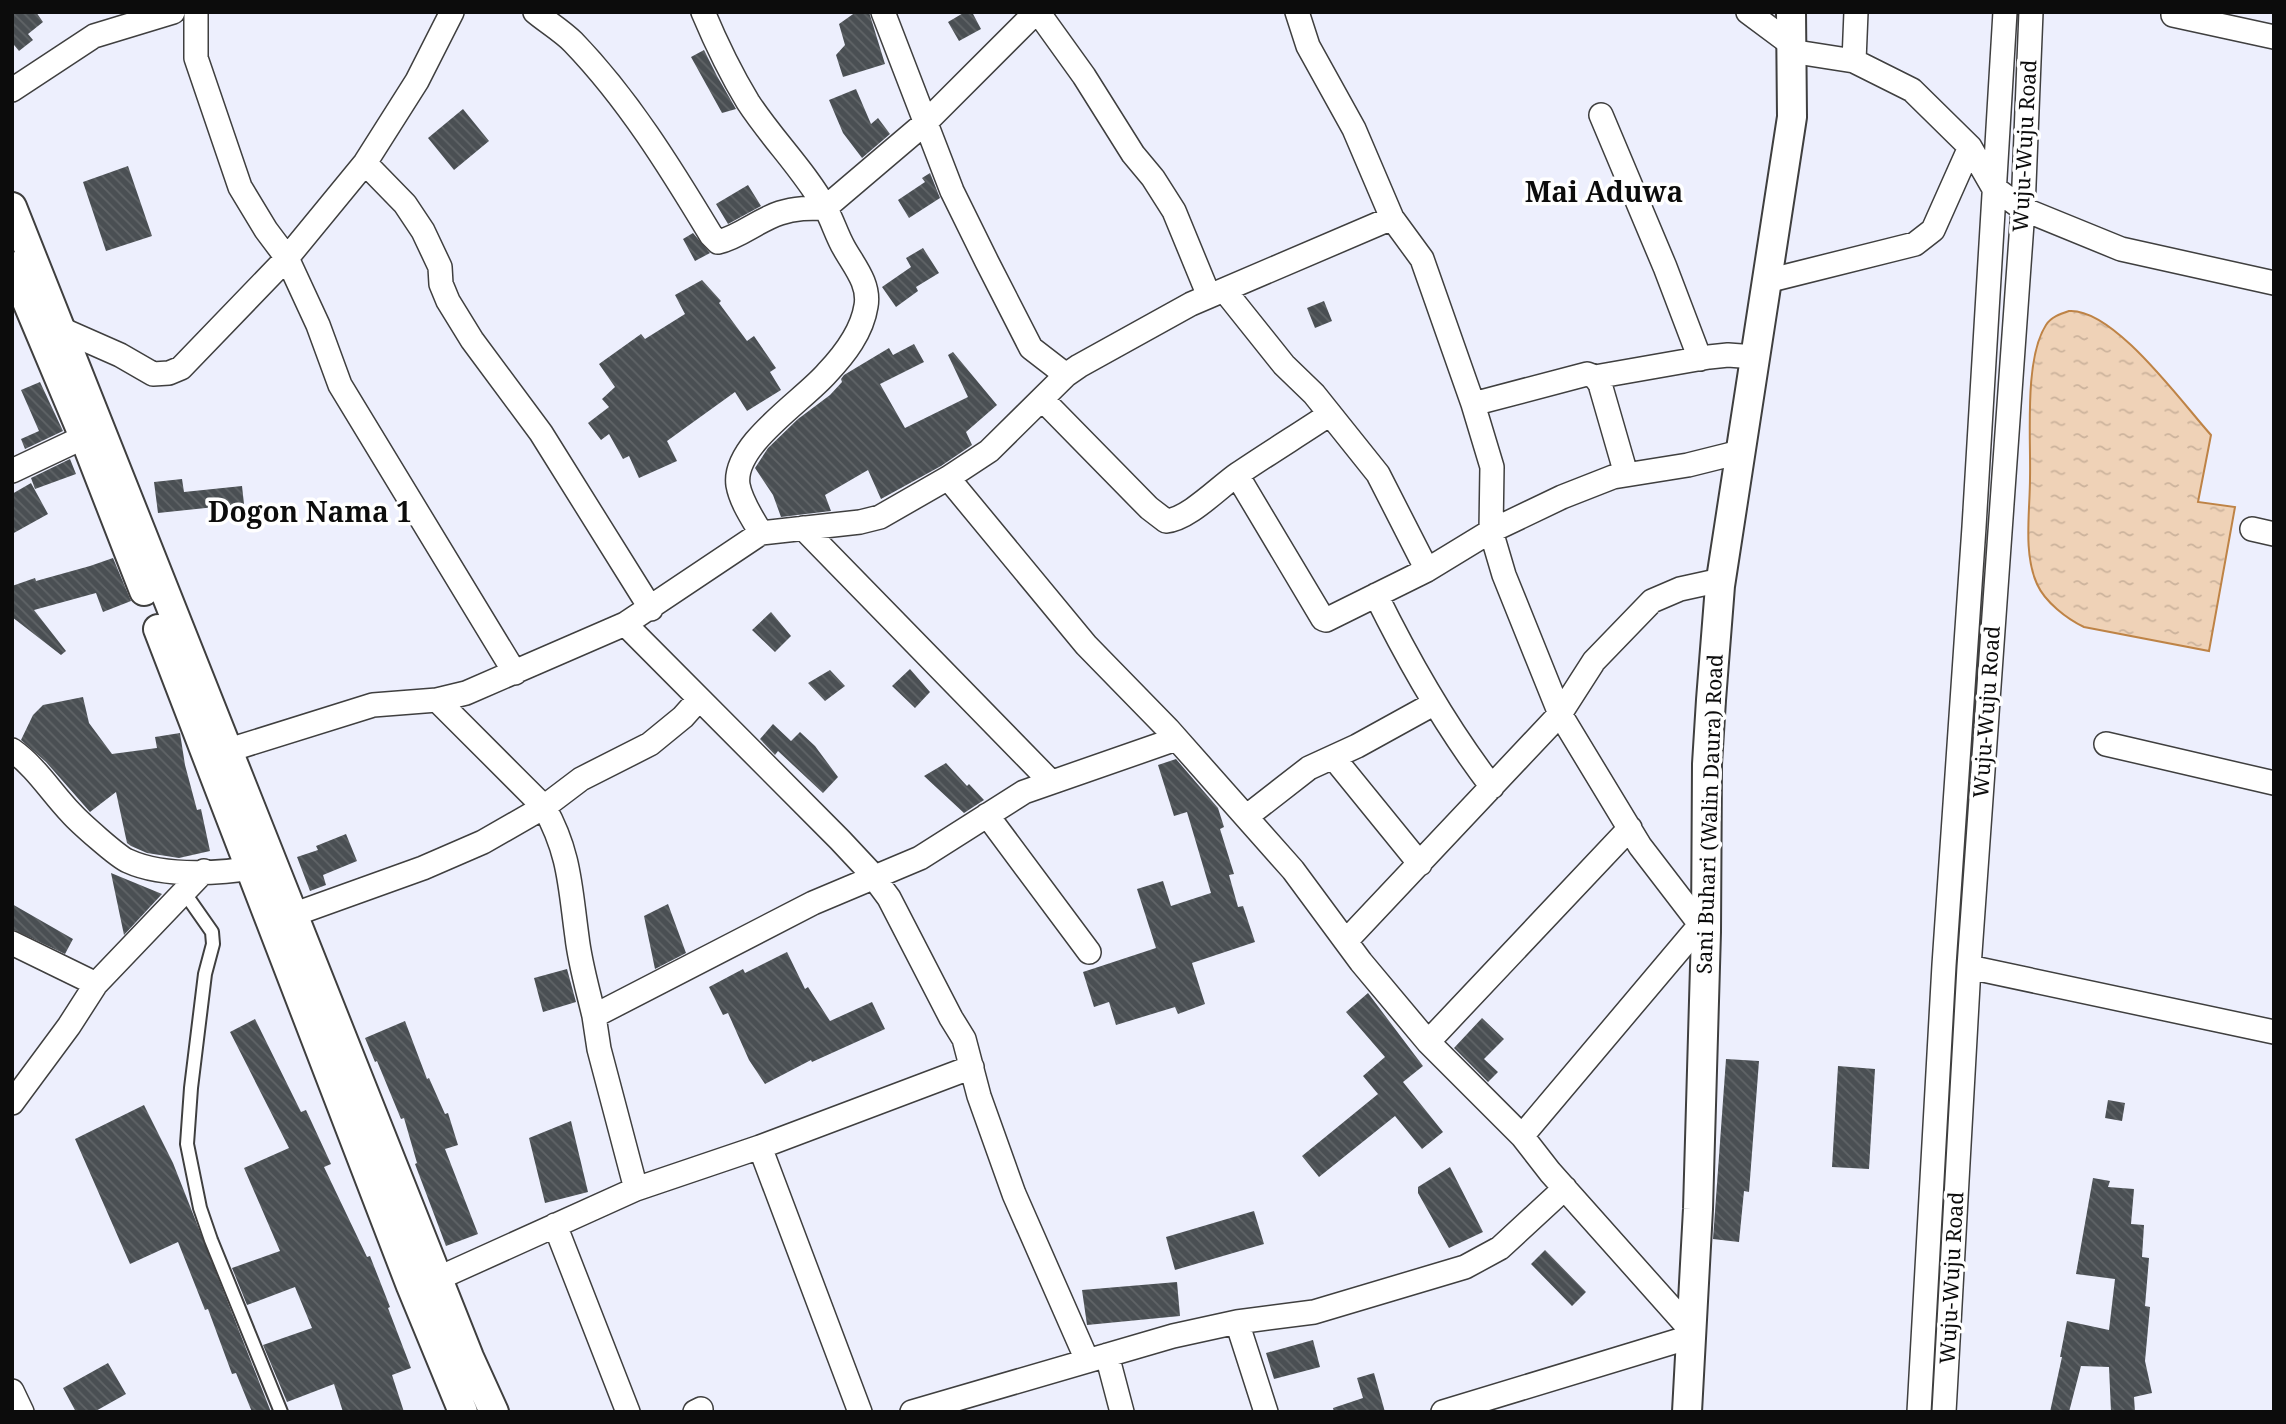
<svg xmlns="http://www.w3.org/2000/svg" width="2286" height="1424" font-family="'Noto Serif',serif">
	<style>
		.water { fill: url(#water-ripples); stroke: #be8346; stroke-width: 2 }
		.building { fill: url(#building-back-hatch) }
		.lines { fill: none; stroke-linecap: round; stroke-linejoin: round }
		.service-casing { stroke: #3f3f3f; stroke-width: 16 }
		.minor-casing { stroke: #3f3f3f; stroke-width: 26 }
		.tertiary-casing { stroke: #3f3f3f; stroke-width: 32 }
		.service { stroke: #fff; stroke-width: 12 }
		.minor { stroke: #fff; stroke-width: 23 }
		.tertiary { stroke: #fff; stroke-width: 28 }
		.labels { text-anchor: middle; stroke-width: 7; stroke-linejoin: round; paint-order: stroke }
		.street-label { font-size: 21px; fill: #0c0c0c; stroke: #fff }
		.district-label { font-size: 28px; font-weight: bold; fill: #0c0c0c; stroke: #fff }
	</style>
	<defs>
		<pattern id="water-ripples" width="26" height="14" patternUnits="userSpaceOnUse" patternTransform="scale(1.75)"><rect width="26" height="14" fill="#efd2b7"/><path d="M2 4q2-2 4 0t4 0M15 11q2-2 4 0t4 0" fill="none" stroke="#ccb39c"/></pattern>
		<pattern id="building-back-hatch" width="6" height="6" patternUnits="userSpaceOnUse" patternTransform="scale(1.75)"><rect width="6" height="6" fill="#4a4f53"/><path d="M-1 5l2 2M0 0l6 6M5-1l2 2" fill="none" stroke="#606467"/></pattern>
	</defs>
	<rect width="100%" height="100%" fill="#edeffd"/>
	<path class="water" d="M2069 311C2114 308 2182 403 2211 435L2198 502 2235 507 2209 651 2084 627C2067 619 2045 602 2037 584 2023 553 2030 512 2030 478 2031 438 2024 359 2046 325 2051 317 2060 314 2069 311Z"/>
	<path class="building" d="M12 12H36L43 22 28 34 33 40 19 51 14 45 12 46Z
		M856 12H869L885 64 843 77 836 55 845 45 839 24Z
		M965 12H972L981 29 959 41 948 22Z
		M704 50 717 76 736 109 722 113 691 57Z
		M856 89 871 124 878 118 890 134 862 158 843 133 829 100Z
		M463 109 489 141 454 170 428 138Z
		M128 166 152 236 106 251 83 182Z
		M930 173 940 198 909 218 898 200 925 182 922 178Z
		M748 185 761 206 728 224 716 204Z
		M693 233 710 253 695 261 683 239Z
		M923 248 939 273 916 287 918 291 896 307 882 287 911 267 906 258Z
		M702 280 721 301 719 303 747 341 754 336 776 368 770 372 781 390 747 411 735 392 667 441 677 461 639 478 629 456 623 459 609 434 601 440 588 423 609 407 602 399 615 387 599 364 641 334 645 339 685 314 675 295Z
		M1324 301 1332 321 1315 328 1307 308Z
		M914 344 924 362 880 384 905 428 968 397 948 355 953 352 997 405 966 432 972 445 941 466 881 499 868 470 825 495 831 511 781 517 773 495 755 468 768 448 798 419 830 395 842 382 841 379 844 375 889 348 893 355Z
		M40 382 63 431 25 449 21 439 39 431 21 390Z
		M70 459 76 474 35 489 31 478Z
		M182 479 184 492 242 486 244 504 158 513 154 482Z
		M31 483 48 514 12 534V494Z
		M113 558 131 601 103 612 96 593 34 610 66 651 61 655 12 617V586L35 578 36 581 90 566Z
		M771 612 791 636 775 652 752 630Z
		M910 669 930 692 915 708 892 686Z
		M830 670 845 686 825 701 808 683Z
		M83 697 89 723 112 754 157 748 155 737 180 733 185 765 197 810 201 809 210 851 179 858 147 853 131 846 127 843 116 792 90 812 46 762 21 740 33 715 43 705Z
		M773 724 791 741 800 732 815 746 838 777 823 793 778 751 775 755 760 739Z
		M1176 759 1218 808 1224 827 1220 829 1234 874 1229 875 1238 907 1243 906 1255 942 1192 963 1205 1004 1178 1014 1175 1007 1116 1025 1109 1002 1094 1007 1083 972 1156 948 1137 889 1163 881 1171 906 1211 893 1187 812 1174 816 1158 765Z
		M946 763 967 786 969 784 984 800 964 813 924 776Z
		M346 834 357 861 323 875 326 885 310 891 297 857 318 850 316 846Z
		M111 873 162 894 124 935Z
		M12 904 73 939 65 954 12 929Z
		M668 904 686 953 655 969 644 916Z
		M787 952 805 989 808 987 830 1021 872 1002 885 1029 812 1062 811 1060 765 1084 749 1060 728 1013 723 1015 709 987 743 969 745 973Z
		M567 969 576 1002 543 1012 534 978Z
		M1368 993 1423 1066 1403 1082 1443 1132 1422 1149 1395 1116 1319 1177 1302 1156 1378 1094 1363 1076 1385 1057 1346 1012Z
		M1482 1018 1504 1039 1484 1059 1498 1072 1488 1082 1454 1048Z
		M255 1019 301 1112 306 1110 331 1164 324 1167 367 1257 370 1256 390 1307 388 1308 411 1368 392 1375 404 1412H343L334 1384 287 1402 263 1345 312 1328 295 1287 247 1305 232 1268 280 1251 244 1168 289 1148 230 1032Z
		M405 1021 427 1079 429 1078 445 1114 448 1113 458 1145 445 1149 478 1234 446 1246 415 1164 417 1163 404 1118 401 1119 377 1061 375 1062 365 1038Z
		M1726 1059 1759 1061 1749 1192 1744 1191 1739 1242 1713 1239Z
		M1838 1066 1875 1069 1869 1169 1832 1167Z
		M2108 1100 2125 1103 2122 1121 2105 1118Z
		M144 1105 173 1163 271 1412H252L236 1373 232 1374 208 1309 205 1310 178 1242 130 1264 75 1139Z
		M571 1121 588 1192 545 1203 529 1138Z
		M1450 1167 1483 1232 1449 1248 1418 1193V1187Z
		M2093 1178 2110 1181 2108 1187 2134 1189 2131 1224 2144 1225 2142 1257 2149 1258 2145 1306 2150 1307 2145 1361 2152 1393 2134 1397 2135 1412H2111L2109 1367 2081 1366 2069 1412H2050L2062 1357H2060L2067 1321 2109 1330 2115 1279 2076 1274Z
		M1254 1211 1264 1244 1175 1270 1166 1237Z
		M1545 1250 1586 1292 1572 1306 1531 1264Z
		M1177 1282 1180 1316 1087 1325 1082 1290Z
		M1313 1340 1320 1367 1274 1379 1266 1353Z
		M108 1363 126 1394 94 1412H76L63 1388Z
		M1374 1373 1385 1412H1334L1333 1408 1363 1398 1357 1378Z"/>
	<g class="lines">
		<defs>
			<path id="service" d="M184 892 212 932 213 944 205 974 191 1088 187 1144 200 1208 211 1240 281 1412"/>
			<path id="minor" d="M196 12V58L240 187 266 230 287 258 318 325 340 385 515 673
				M535 12C547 22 562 31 573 42 628 99 670 167 711 235L718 242C740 237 758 220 780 213 795 208 810 208 825 208L925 123 1036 12
				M703 12C716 43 731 74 748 102 772 139 805 171 826 209 833 222 837 236 844 248 854 266 870 284 866 306 862 332 845 354 827 373 803 401 732 445 738 485 741 502 753 519 761 533
				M883 12 952 191 987 262 1031 348 1066 375
				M1038 12 1084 76 1133 154 1153 178 1174 211 1209 296
				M1297 12 1308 46 1354 129 1392 218 1422 259 1473 404 1492 467 1491 531 1504 575 1560 714 1640 846 1706 932
				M1748 12 1791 44
				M2173 15 2274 37
				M1790 51 1854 61 1912 90 1970 147 1993 187 2023 209 2121 249 2274 283
				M1854 61 1856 12
				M12 90 94 36 173 12
				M1601 115 1665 267 1700 359
				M365 163 405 204 423 231 440 267 441 284 448 301 472 340 541 433 651 609
				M1767 281 1915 244 1933 230 1970 147
				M1224 290 1284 365 1314 394 1378 474 1427 570
				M61 329 120 355 153 374 169 373 181 368 287 258 365 163 417 81 452 12
				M1595 377 1709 357 1728 355 1755 357
				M1042 399 1149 508 1166 521C1189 519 1219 487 1238 474 1269 453 1300 434 1330 414
				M1473 404 1587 374 1595 377 1600 384 1626 474
				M12 471 84 437
				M1237 475 1323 619 1326 620 1427 570 1491 531 1562 497 1613 477 1688 465 1740 452
				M948 478 1086 645 1168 729 1293 870 1361 962 1428 1042 1522 1136 1550 1172 1690 1329
				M803 528 1051 782
				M2252 529 2274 534
				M1376 595C1409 662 1446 727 1492 787
				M625 624 840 840 869 871 889 898 951 1018 964 1039 979 1096 1014 1194 1087 1360
				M2106 744 2274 783
				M12 750C36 767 51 792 71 813 79 822 118 857 128 861 165 878 227 874 266 865
				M229 750 373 705 437 700 466 693 625 624 761 533 860 522 880 517 948 478 989 451 1066 375 1079 366 1191 304 1392 218
				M1333 757 1420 864
				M987 815 1089 952
				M1246 817 1309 768 1357 746 1435 703
				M295 914 423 868 483 842 544 807 437 700
				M1346 941 1560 714 1594 661 1652 601 1680 589 1721 580
				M12 943 96 984
				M1969 967 2274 1032
				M594 1016C588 990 580 964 577 937 570 887 570 853 544 807L581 779 650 744 683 717 699 699
				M1428 1042 1630 828
				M12 1103 69 1026 96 984 204 871
				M1522 1136 1700 925
				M760 1147 860 1412
				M636 1189 599 1049 594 1016 813 903 920 858 1024 792 1176 739
				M555 1225 628 1412
				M439 1278 636 1189 760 1147 972 1067
				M1237 1322 1266 1412
				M1107 1355 1122 1412
				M12 1391 22 1412
				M695 1412 701 1409
				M912 1412 1173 1336 1237 1322 1314 1312 1465 1267 1500 1248 1565 1188
				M1443 1412 1690 1337
				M1919 1412 1944 965 1974 527 2005 12
				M1944 1412 1969 967 2023 209 2031 12"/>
			<path id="tertiary" d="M12 207 469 1357 494 1412
				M12 266 84 437 144 591
				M158 629 411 1286 463 1412
				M1687 1412 1698 1209 1706 932 1707 764 1711 700 1720 586 1792 117 1791 12"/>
		</defs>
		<use href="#service" class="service-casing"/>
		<use href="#minor" class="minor-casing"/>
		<use href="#tertiary" class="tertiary-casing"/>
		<use href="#service" class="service"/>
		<use href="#minor" class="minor"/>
		<use href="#tertiary" class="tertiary"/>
	</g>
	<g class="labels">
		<g class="street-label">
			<text transform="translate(2025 146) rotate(-87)" y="7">Wuju-Wuju Road</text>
			<text transform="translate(1987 712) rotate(-86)" y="7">Wuju-Wuju Road</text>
			<text transform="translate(1710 814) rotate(-88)" y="7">Sani Buhari (Walin Daura) Road</text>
			<text transform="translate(1952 1278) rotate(-87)" y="7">Wuju-Wuju Road</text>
		</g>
		<g class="district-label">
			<text x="1604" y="202">Mai Aduwa</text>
			<text x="310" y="522">Dogon Nama 1</text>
		</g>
	</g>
	<rect width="2286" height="1424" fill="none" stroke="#0c0c0c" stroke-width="28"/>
</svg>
